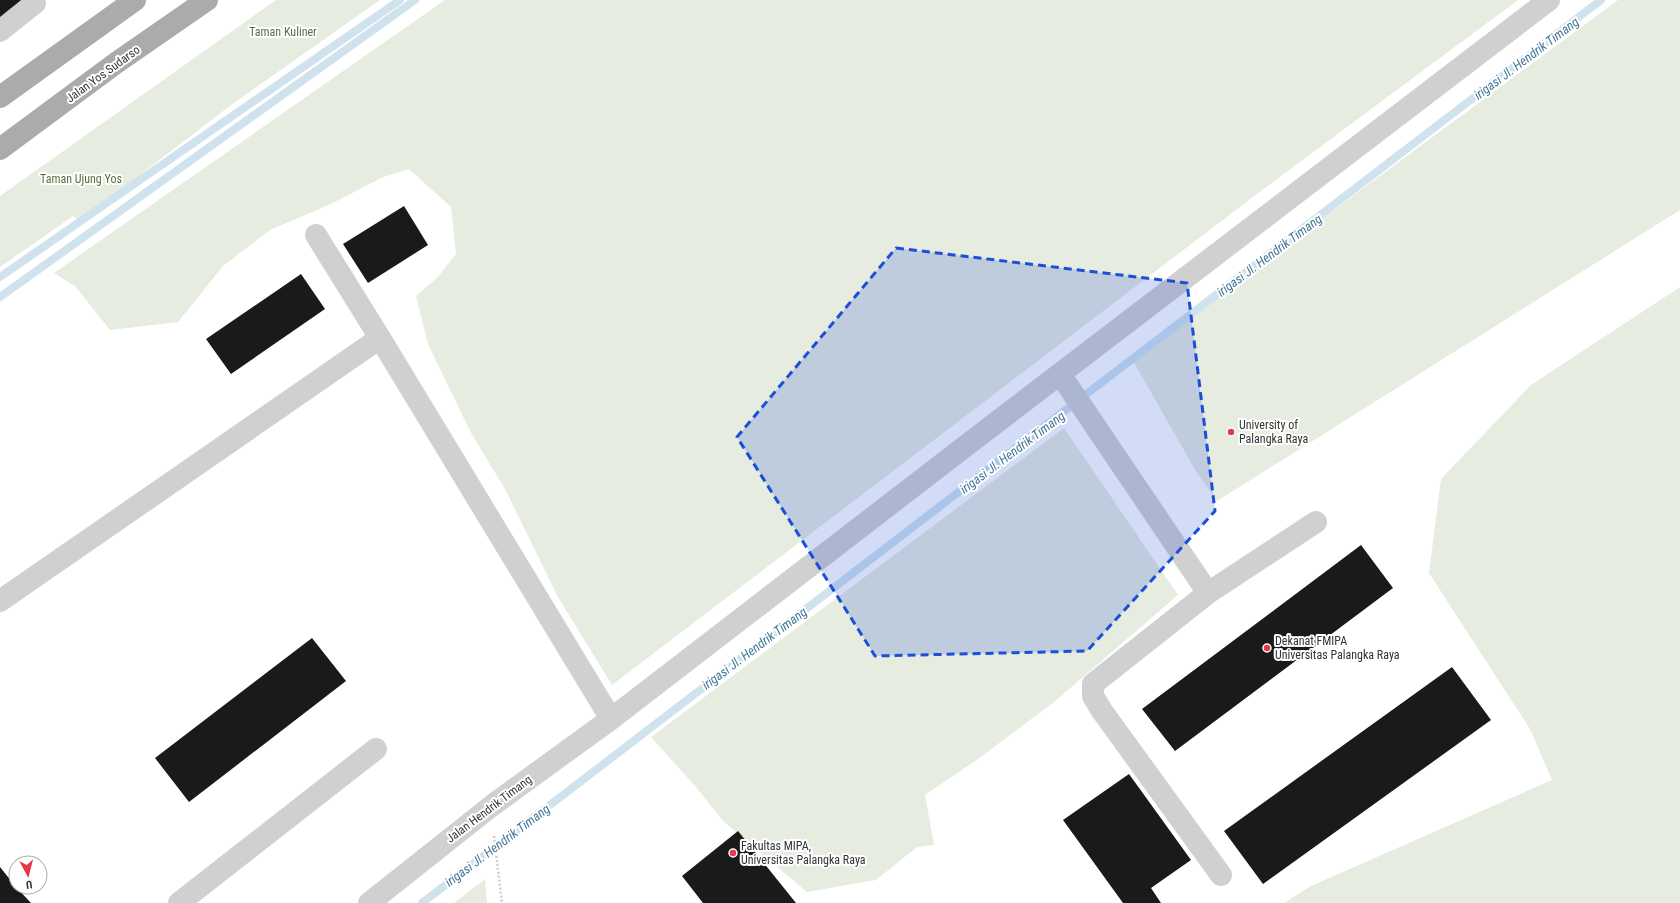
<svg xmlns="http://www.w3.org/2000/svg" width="1680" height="903" font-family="'Roboto Condensed',sans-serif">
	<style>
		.green { fill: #e6ecdf }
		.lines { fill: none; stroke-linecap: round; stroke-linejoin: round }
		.stream { stroke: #cfe2ee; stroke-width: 8 }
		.building { fill: #1a1a1a }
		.path { stroke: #cdcdcd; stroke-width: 2.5; stroke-dasharray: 2 2; stroke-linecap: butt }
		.minor { stroke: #d0d0d0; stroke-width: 22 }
		.major { stroke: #ababab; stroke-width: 22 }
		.marked { fill: #1d4ed8; fill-opacity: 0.2; stroke: #1d4ed8; stroke-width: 3; stroke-dasharray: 8 5; stroke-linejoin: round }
		.poi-dot { fill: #e63946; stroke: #fff; stroke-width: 1.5 }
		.labels { text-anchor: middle; stroke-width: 4; stroke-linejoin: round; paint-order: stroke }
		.park-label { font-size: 12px; fill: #56703f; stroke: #fff }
		.street-label { font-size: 12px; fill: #333; stroke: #fff }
		.poi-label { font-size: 12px; fill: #333; stroke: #fff; text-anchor: start }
		.water-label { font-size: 13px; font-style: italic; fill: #3f7597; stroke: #fff }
	</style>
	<rect width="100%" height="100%" fill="#fff"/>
	<path class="green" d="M276 0H380L231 105 80 221 73 216 0 267V196Z
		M445 0H1518L1257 194 612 685 558 597 505 489 470 431 428 344 416 296 437 278 456 254 451 207 409 169 383 177 331 204 270 230 223 266 178 322 110 330 75 286 54 273Z
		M1618 0H1680V210L1217 501 1197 473 1132 359Z
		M1680 287V903H1284L1311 886 1552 780 1530 729 1429 573 1441 479 1531 385Z
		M1064 428 1178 595 1054 702 978 759 925 795 934 845 917 847 876 880 807 892 723 821 696 787 651 737Z
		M485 879 487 903H454Z"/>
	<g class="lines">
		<path class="stream" d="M0 277 400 0
			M0 297 415 0
			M422 903 1601 0"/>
	</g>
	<path class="building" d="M0 0H23L0 23Z
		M404 206 428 245 368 283 343 244Z
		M301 274 325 309 231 374 206 339Z
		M1361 545 1393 588 1175 751 1142 709Z
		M312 638 346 681 189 802 155 758Z
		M1452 667 1491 720 1263 884 1224 831Z
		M1129 774 1191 860 1151 888 1161 903H1123L1063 820Z
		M738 831 796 903H703L682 876Z
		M0 867 16 887 31 903H0Z"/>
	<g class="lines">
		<path class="path" d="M494 836 502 903"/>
		<path class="minor" d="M0 31 35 3
			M316 235 380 338
			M1060 374 1208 593
			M0 601 380 338 611 719
			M1221 875 1102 711 1093 696V684L1208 593 1316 522
			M179 903 376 749
			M369 903 494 804 611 719 976 438 1549 0"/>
		<path class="major" d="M0 97 135 0
			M0 149 116 63 207 0"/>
	</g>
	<path class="marked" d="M896 248 1187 283 1215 511 1087 651 875 656 737 437Z"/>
	<g class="poi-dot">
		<circle cx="1231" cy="432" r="4"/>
		<circle cx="1267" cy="648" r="4"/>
		<circle cx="733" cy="853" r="4"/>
	</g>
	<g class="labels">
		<g class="park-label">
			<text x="283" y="36">Taman Kuliner</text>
			<text x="81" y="183">Taman Ujung Yos</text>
		</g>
		<g class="street-label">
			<text transform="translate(103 74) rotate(-36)" y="4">Jalan Yos Sudarso</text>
			<text transform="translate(489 809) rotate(-37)" y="4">Jalan Hendrik Timang</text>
		</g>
		<g class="poi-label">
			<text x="1239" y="429">University of<tspan x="1239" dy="14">Palangka Raya</tspan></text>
			<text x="1275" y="645">Dekanat FMIPA<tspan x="1275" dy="14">Universitas Palangka Raya</tspan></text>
			<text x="741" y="850">Fakultas MIPA,<tspan x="741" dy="14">Universitas Palangka Raya</tspan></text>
		</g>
		<g class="water-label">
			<text transform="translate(1526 58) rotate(-37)" y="5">irigasi Jl. Hendrik Timang</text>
			<text transform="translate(1269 255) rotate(-37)" y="5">irigasi Jl. Hendrik Timang</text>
			<text transform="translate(1012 452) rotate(-37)" y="5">irigasi Jl. Hendrik Timang</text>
			<text transform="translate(754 648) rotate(-37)" y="5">irigasi Jl. Hendrik Timang</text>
			<text transform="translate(497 845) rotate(-37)" y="5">irigasi Jl. Hendrik Timang</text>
		</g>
	</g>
	<g transform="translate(28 875) rotate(173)"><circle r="19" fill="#ffffff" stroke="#adadad"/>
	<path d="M0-3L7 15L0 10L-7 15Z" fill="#e63946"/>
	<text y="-6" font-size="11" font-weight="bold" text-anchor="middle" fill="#333333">U</text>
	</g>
</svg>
